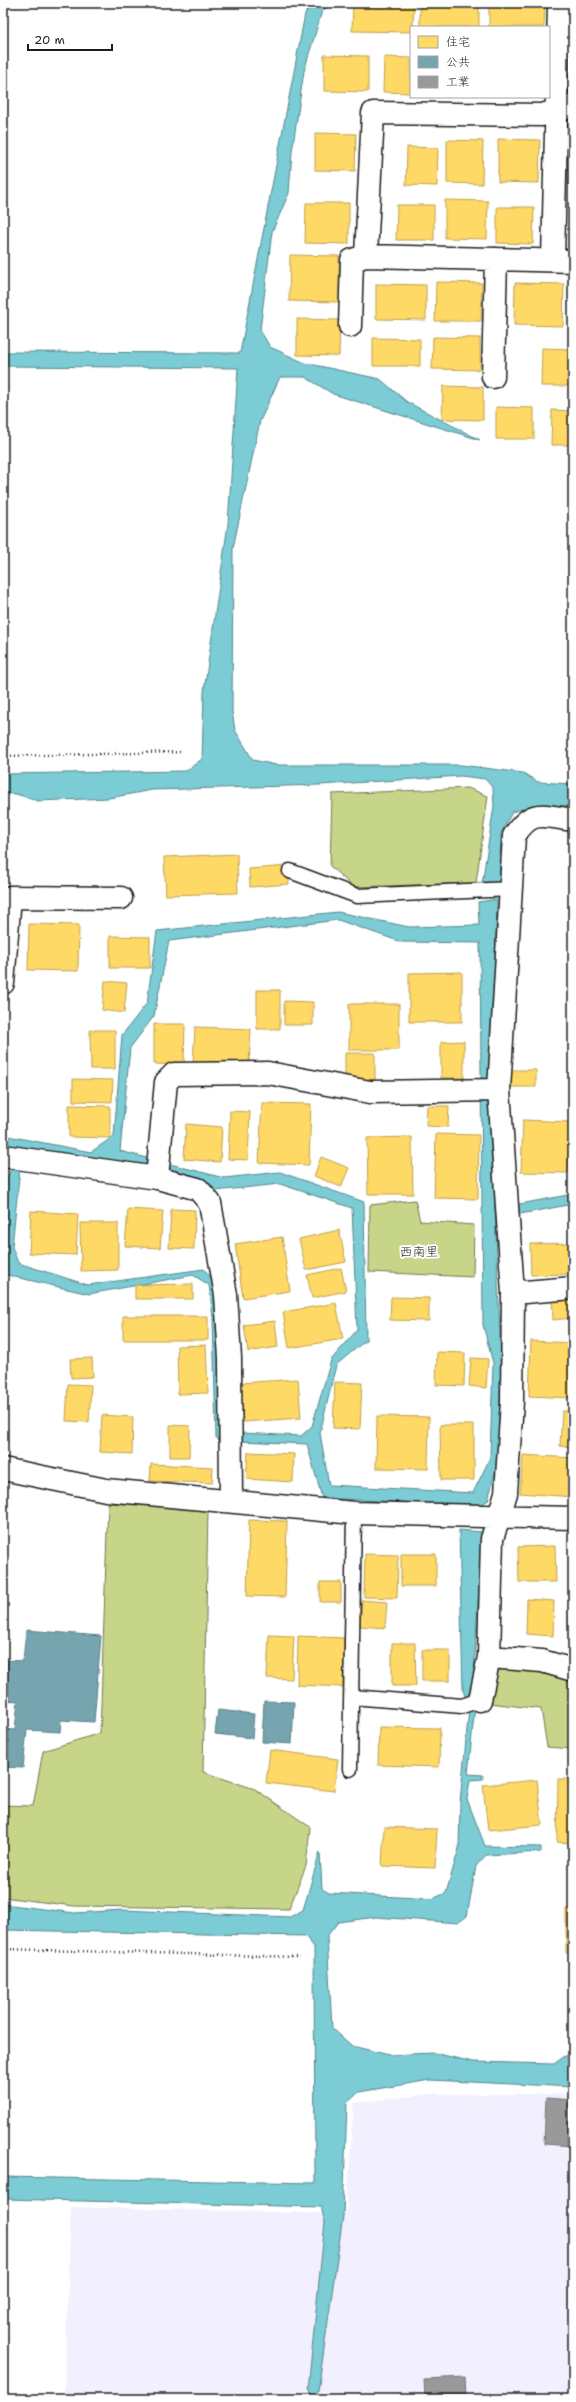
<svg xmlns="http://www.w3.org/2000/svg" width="576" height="2402" font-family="'Shantell Sans','Klee One',sans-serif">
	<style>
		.built { fill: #f2effe }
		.green { fill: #c7d589; stroke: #727852 }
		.water { fill: #7bccd5; stroke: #55868b; fill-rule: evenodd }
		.homes { fill: #ffd966; stroke: #bba050 }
		.public { fill: #76a5af; stroke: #5b7c83 }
		.industry { fill: #999; stroke: #747474 }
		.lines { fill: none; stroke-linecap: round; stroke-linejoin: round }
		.lane-casing { stroke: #1c1c1c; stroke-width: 17 }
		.street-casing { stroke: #1c1c1c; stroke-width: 25 }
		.path { stroke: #1c1c1c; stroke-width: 2.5; stroke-dasharray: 1 3; stroke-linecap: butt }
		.lane { stroke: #fff; stroke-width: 14 }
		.street { stroke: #fff; stroke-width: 22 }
		.labels { text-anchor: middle; stroke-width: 4; stroke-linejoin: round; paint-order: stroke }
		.neighbourhood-label { font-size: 13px; fill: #1c1c1c; stroke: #fff }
	</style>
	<rect width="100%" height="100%" fill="#fff"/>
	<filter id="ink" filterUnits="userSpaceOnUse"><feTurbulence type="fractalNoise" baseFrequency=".025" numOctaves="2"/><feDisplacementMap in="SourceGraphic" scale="8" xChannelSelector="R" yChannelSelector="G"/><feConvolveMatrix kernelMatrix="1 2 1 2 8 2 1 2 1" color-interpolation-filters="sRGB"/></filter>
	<g filter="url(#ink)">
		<path class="built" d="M430 2094H573V2399H64L71 2207 346 2214 354 2103Z"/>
		<path class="green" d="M468 788 488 796 476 883 353 887 330 866 332 794Z
			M415 1200 420 1221 474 1225 473 1277 369 1272 370 1205Z
			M108 1503 208 1509 203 1772 255 1789 310 1827 306 1866 289 1909 74 1906 3 1897V1805L33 1806 43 1751 100 1733Z
			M493 1668 538 1669 573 1679V1749L547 1747 541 1709 489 1703Z"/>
		<path class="water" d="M311 3H333L322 11 304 71 292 152 289 193 272 232 260 330 270 347 305 363 380 379 407 402 480 440 333 394 305 377H280L260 421 233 548 232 711 235 730 253 760 276 765H461L523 773 538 782 573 784V806L535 805 512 812 501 833 499 887 482 884 494 806 493 788 485 779 461 776 320 785 152 790 109 798 38 801 16 794 3 793V774L186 771 202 759 204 691 228 524 238 368 3 366V352L240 353 305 14Z
			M497 899 491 1103 501 1360 498 1462 488 1500 480 1506 322 1498 307 1444 240 1441 241 1433 301 1436 312 1426 331 1360 357 1330 352 1208 280 1184 215 1191 166 1170 7 1146 8 1136 91 1152 114 1136 122 1035 147 1003 157 931 338 912 409 927 479 925 478 902ZM338 920 401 942 480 943 483 1325 493 1363 490 1458 473 1493 329 1485 320 1433 336 1365 366 1340 364 1202 280 1172 224 1178 120 1151 130 1048 154 1016 169 941Z
			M12 1166 20 1167 12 1247 18 1263 88 1285 204 1269 215 1282 220 1312 222 1439 216 1438 213 1317 209 1285 193 1275 89 1294 7 1275 3 1265V1189Z
			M573 1194V1204L515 1215V1205Z
			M459 1530 482 1532 473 1689 475 1706 468 1774 483 1775V1779L470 1780 467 1799 485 1846 541 1847V1852L486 1855 476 1866 467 1916 458 1923 376 1917 338 1922 327 1936 332 2028 352 2046 389 2055 434 2053 473 2062 554 2064 565 2056 573 2055V2087L430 2080 359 2092 347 2103 343 2216 318 2391 314 2397 308 2389 325 2222 321 2207 3 2199V2177L315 2183 314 1947 305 1936 3 1930V1904L75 1913 122 1910 290 1917 303 1910 320 1852 322 1889 329 1893 432 1899 446 1893 459 1848 460 1802 469 1709 463 1690Z"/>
		<path class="homes" d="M353 3H414L413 27H411V32L352 31Z
			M420 3H479V27H420Z
			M489 3H545L544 27H489Z
			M324 55 368 56V92L324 91Z
			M384 57 411 58V93L383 92Z
			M315 133 356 134 355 171 315 170Z
			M498 139 540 140 539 183 498 182Z
			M447 140 483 141 482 184 447 183Z
			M407 147 438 148 437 186 406 185Z
			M445 200 488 201 487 239 445 238Z
			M306 203H349V244L305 243Z
			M397 205H434V240H396Z
			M497 207H534L533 244 497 243Z
			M290 255 339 256V302L289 301Z
			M436 282 482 283 481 321H435Z
			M515 283 564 284 563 326 514 325Z
			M376 284 426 285V320L376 319Z
			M297 319 340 320 339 356 297 355Z
			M433 337 480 338V370L432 369Z
			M373 338 420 339V366H373Z
			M542 348 573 349V386H541Z
			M443 386 483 387V420L442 419Z
			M496 407 534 408V439H496Z
			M552 410 573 411V445H551Z
			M237 854 238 893 166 895 164 857Z
			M288 866 289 884 250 887 249 869Z
			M29 924 79 925 78 971 28 970Z
			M110 936 150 937V968H110Z
			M462 972V1022H409V973Z
			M105 981 127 983 124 1013 102 1010Z
			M257 990H280V1029H257Z
			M284 1001 313 1002V1025H284Z
			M349 1004H399V1050H349Z
			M154 1024H185L184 1065 154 1064Z
			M195 1027 251 1029 249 1065 193 1063Z
			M90 1030H115V1069H91Z
			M464 1041V1078H441V1042Z
			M345 1053H375V1080H345Z
			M511 1070H536V1087H511Z
			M73 1079 113 1080 112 1102 73 1101Z
			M262 1103 311 1104 309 1165 259 1163Z
			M69 1105 110 1106V1138L69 1137Z
			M427 1106H449L448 1127 426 1126Z
			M230 1111 250 1112 248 1160 228 1159Z
			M523 1120 570 1122 568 1173 521 1172Z
			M186 1124 222 1127 220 1162 184 1159Z
			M436 1134 479 1135 478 1199 434 1198Z
			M412 1137 413 1194H368L367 1138Z
			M321 1157 349 1168 341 1187 314 1176Z
			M128 1209 163 1211 160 1248 125 1246Z
			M171 1209 195 1210 194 1249 169 1248Z
			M31 1211 78 1214 76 1255 29 1253Z
			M80 1223H118V1270L81 1271Z
			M339 1230 346 1262 306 1270 299 1239Z
			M282 1237 290 1291 243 1298 235 1244Z
			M573 1243V1274L531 1275 530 1244Z
			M341 1268 346 1291 312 1298 307 1275Z
			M193 1284V1299H135V1285Z
			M573 1296V1318L553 1320 552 1298Z
			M391 1297 429 1298V1321L390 1320Z
			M336 1303 343 1339 289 1348 283 1312Z
			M123 1316H208V1340H123Z
			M275 1321 278 1347 248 1352 244 1325Z
			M531 1341 573 1343V1398L529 1396Z
			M206 1345 208 1393 178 1394 177 1346Z
			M437 1352 465 1353 464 1386 436 1385Z
			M92 1358 93 1377 71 1378 70 1359Z
			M471 1358 488 1359 486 1388 469 1386Z
			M298 1379 301 1418 243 1422 240 1383Z
			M335 1382 362 1383 360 1429 333 1428Z
			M68 1384 91 1385 89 1422 66 1421Z
			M562 1411H573V1447L560 1446Z
			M102 1415 133 1417 132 1454 100 1452Z
			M377 1416 429 1417 428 1469 376 1468Z
			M170 1425 190 1426 189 1457H170Z
			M440 1425H474V1480H441Z
			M248 1452 294 1454 293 1482 246 1479Z
			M523 1455 573 1458V1497L520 1493Z
			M151 1464 213 1467 212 1483 150 1481Z
			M249 1520 287 1521 285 1597 247 1596Z
			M555 1546 556 1582H519L518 1547Z
			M571 1547H573V1585H571Z
			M365 1554 398 1555 397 1598 364 1597Z
			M401 1554H436V1586H401Z
			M320 1582H341V1602H320Z
			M527 1599 554 1601 553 1636 526 1634Z
			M362 1600 387 1602 385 1628 360 1626Z
			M570 1600H573V1628H569Z
			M269 1635 294 1636 292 1679 267 1678Z
			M298 1636 344 1638 343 1687 297 1685Z
			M392 1643H415L416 1686H392Z
			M422 1650H450V1681H422Z
			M379 1727 440 1728 439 1767 378 1765Z
			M270 1750 338 1759 334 1791 266 1783Z
			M558 1779H573V1843L557 1842Z
			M537 1780 542 1825 488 1830 483 1785Z
			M384 1827 437 1829 435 1868 382 1866Z
			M566 1909H573V1953H566Z"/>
		<path class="public" d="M26 1630 101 1636 94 1722 61 1720 60 1732 27 1730 23 1768 3 1767V1729L15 1730 18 1701 3 1700V1660L23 1661Z
			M264 1701 294 1702 292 1744 262 1742Z
			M218 1710 254 1714 252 1738 215 1734Z"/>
		<path class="industry" d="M546 2098 573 2100V2146L544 2144Z
			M465 2377 466 2399H425L424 2379Z"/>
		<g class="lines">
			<defs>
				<path id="lane" d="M290 871 357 896 511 889
					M352 1697 462 1706 480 1700
					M350 1769 354 1513"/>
				<path id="street" d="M573 106 542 115 373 113 366 256 573 261
					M553 260 559 3
					M350 326 352 260 366 256
					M493 377 496 259
					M573 820C543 816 532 808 514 836L499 1090 513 1293 512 1402 506 1493 492 1539 489 1657 542 1661 573 1670
					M3 983 10 897 121 898
					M3 1156 157 1178 198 1189 210 1203 226 1295 230 1358 231 1501
					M157 1178 166 1082 174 1074 268 1073 370 1092 499 1090
					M513 1293 573 1288
					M3 1469 106 1490 354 1513 573 1518
					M480 1700 489 1657"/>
			</defs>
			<use href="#lane" class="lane-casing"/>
			<use href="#street" class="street-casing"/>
			<path class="path" d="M3 756 183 752
				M3 1949 299 1957"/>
			<use href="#lane" class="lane"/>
			<use href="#street" class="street"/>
		</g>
	</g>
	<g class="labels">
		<g class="neighbourhood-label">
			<text x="419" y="1256">西南里</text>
		</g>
	</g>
	<rect width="576" height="2402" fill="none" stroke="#fff" stroke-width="16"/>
	<rect x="8" y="8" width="560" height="2386" fill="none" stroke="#1c1c1c" stroke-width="1.5" filter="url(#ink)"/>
	<rect x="410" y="26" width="140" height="72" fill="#ffffff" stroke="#a4a4a4"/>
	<rect x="418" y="36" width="20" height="12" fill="#ffd966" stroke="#a4a4a4"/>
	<text x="446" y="46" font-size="12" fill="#1c1c1c">住宅</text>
	<rect x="418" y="56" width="20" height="12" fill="#76a5af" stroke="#a4a4a4"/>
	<text x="446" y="66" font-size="12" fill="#1c1c1c">公共</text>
	<rect x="418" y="76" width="20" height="12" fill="#999999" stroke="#a4a4a4"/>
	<text x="446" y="86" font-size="12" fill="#1c1c1c">工業</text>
	<path d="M28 44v6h84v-6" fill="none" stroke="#1c1c1c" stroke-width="2"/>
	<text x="34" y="44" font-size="12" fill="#1c1c1c" stroke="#ffffff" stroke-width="3" paint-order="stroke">20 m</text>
</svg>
